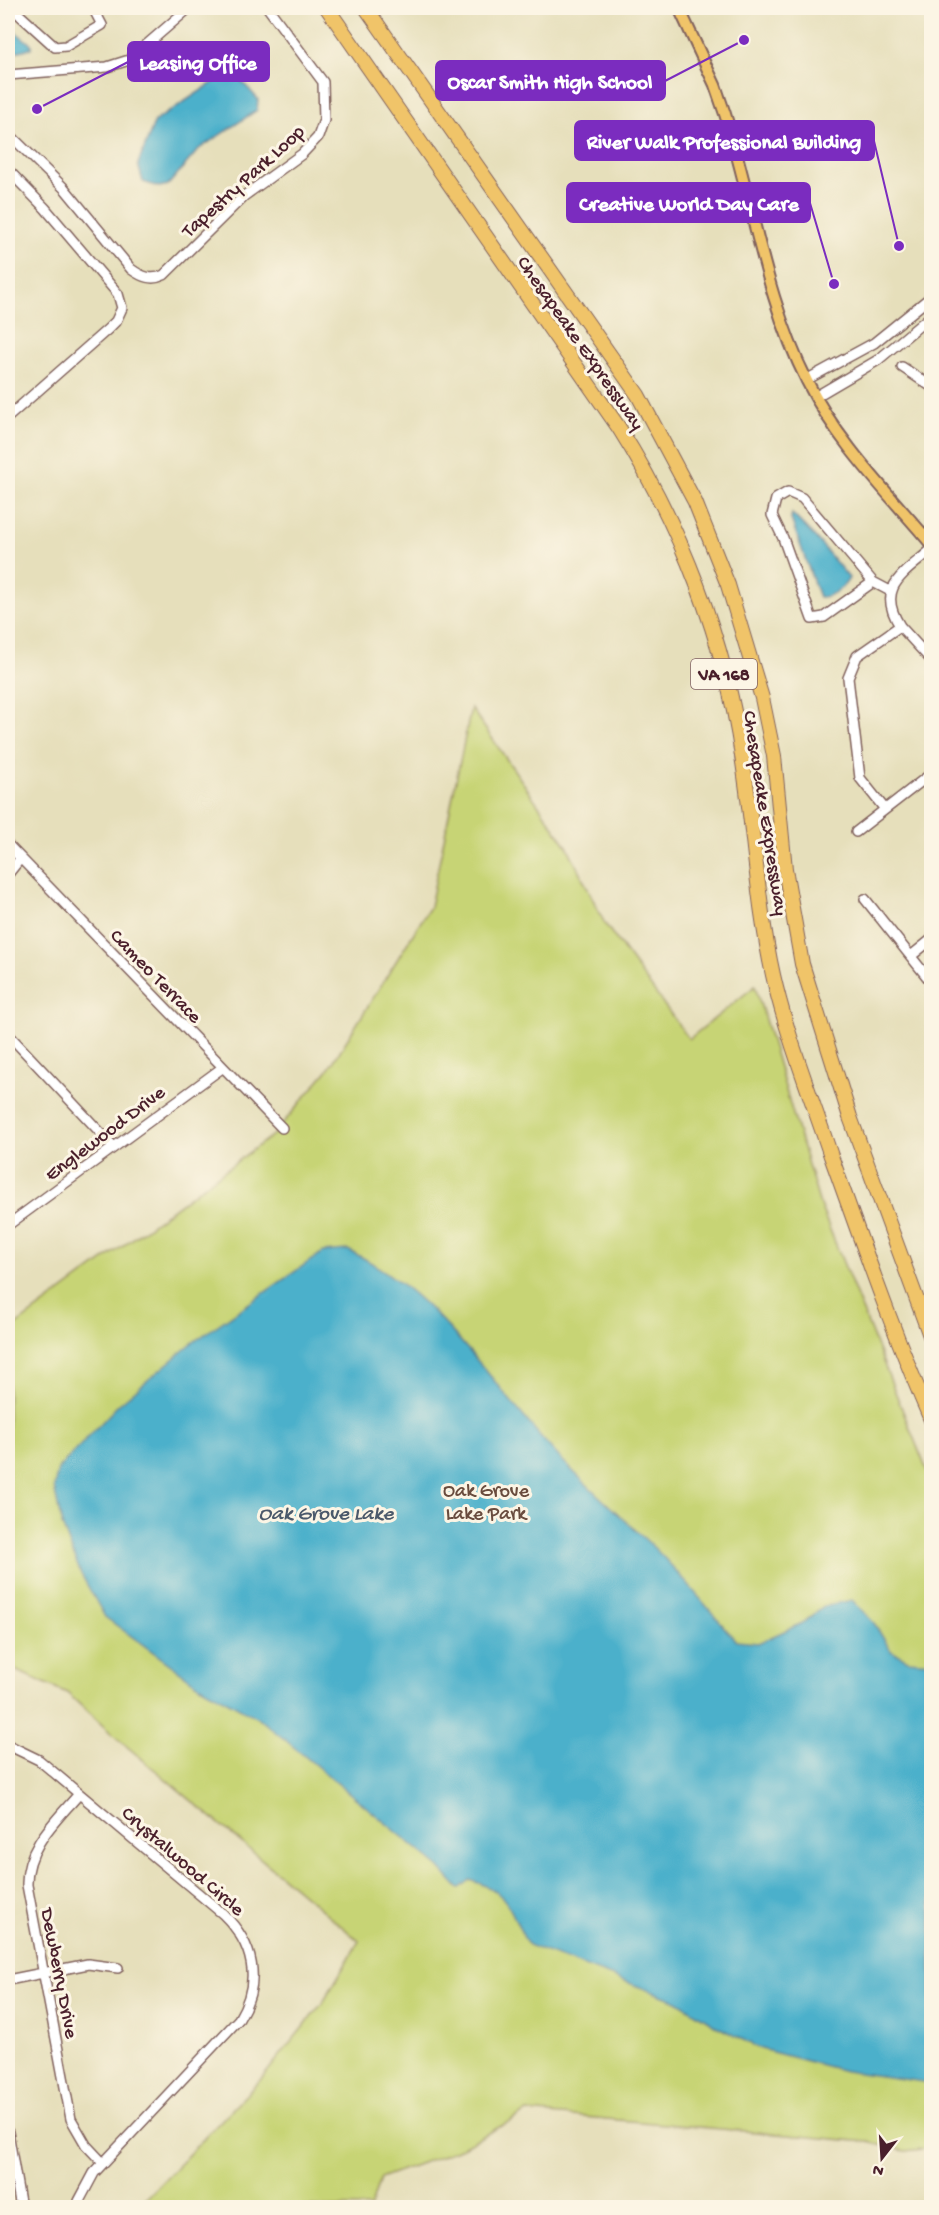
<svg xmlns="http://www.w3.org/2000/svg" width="939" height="2215" font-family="'Gochi Hand',sans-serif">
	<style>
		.green { fill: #c7d475; stroke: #887a50; stroke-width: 1.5 }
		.water { fill: #4cb0cb; stroke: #4b687b; stroke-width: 1.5 }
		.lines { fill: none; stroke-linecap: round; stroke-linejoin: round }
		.minor-casing { stroke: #81625d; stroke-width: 12 }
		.major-casing { stroke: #81625d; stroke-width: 14 }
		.highway-casing { stroke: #81625d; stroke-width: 16 }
		.minor { stroke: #fff; stroke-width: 9 }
		.major { stroke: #f0c469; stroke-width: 10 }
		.highway { stroke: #f0c469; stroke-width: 14 }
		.labels { text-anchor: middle; stroke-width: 6; stroke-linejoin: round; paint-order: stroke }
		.shield { fill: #fcf5e5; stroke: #7f5f63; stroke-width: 1.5 }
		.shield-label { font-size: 18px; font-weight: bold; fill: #4a1f2b }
		.street-label { font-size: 20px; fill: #4a1f2b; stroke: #fcf5e5 }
		.park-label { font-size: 20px; fill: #694c3e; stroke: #fcf5e5 }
		.water-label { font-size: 21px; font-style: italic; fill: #4b596b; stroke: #fcf5e5 }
		.leader { fill: none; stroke: #7b2cbf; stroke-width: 2 }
		.callout-dot { fill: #7b2cbf; stroke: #fcf5e5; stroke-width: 2 }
		.callout { fill: #7b2cbf; stroke: #7b2cbf; stroke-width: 2 }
		.callout-label { font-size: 21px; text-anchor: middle; font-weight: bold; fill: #fff }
	</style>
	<rect width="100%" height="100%" fill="#fcf5e5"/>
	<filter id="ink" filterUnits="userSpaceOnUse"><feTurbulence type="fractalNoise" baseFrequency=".0167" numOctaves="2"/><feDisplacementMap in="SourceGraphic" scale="12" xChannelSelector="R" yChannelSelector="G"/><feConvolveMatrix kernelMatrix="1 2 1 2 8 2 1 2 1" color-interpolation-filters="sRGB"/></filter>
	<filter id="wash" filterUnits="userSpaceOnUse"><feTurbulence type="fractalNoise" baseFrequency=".008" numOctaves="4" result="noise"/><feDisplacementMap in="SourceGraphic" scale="24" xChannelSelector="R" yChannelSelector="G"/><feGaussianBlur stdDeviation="1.35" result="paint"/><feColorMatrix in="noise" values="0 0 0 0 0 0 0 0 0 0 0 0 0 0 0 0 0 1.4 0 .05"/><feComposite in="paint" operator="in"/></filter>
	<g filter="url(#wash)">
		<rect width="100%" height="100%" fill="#e6dfbb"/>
		<path class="green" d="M471 708 567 846 605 924 689 1039 755 986 820 1205 931 1481V2148L905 2151 868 2142 527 2112 457 2150 380 2178 371 2207H138L263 2077 324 2001 359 1941 112 1734 67 1693 8 1667V1331L274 1134 330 1067 430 907Z"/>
		<path class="water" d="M8 26 32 45 31 48 8 54Z
			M234 73 258 99 257 110 199 149 168 185 159 187 143 182 138 164 155 121 226 74Z
			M792 514 816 538 849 578C845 587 830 598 819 597L791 519Z
			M348 1250C434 1291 487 1377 549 1446 585 1487 629 1521 667 1561 691 1587 713 1614 736 1641L758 1643 802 1623 825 1606 852 1600 874 1623 891 1651 908 1660 931 1662V2083L845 2071 761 2049 718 2027 677 2001 528 1945C508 1910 513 1893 470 1880L459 1889 439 1867 261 1720 200 1686 105 1617 81 1574 62 1525 54 1487 58 1469 118 1405 192 1343 323 1252Z"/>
	</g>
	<g filter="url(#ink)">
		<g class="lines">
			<defs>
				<path id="minor" d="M12 8 55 47 66 46 102 25 93 8
					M8 75 107 67 129 60 189 8
					M8 133 65 189 131 269C142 277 152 281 164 275L244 196 302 154 318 137 324 120 323 82 268 8
					M8 170 45 208 118 294 122 308 116 321 108 329 8 417
					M902 367 932 387
					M806 380 874 343 932 296
					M815 397 878 360 932 315
					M873 582 824 617 812 619 783 538 772 515 776 499 788 492 802 498 873 582 890 591
					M900 626 932 661
					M884 808 860 778 848 678 857 656 900 626C875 587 904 574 932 549
					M856 832 932 773
					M8 845 282 1128
					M8 874 20 859
					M865 899 932 983
					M911 956 932 939
					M8 1034 114 1147
					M8 1225 222 1068
					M8 1745 39 1760 223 1914C254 1944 262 1981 239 2019L94 2173 79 2201
					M79 1794C56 1821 26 1847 27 1885L71 2119 86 2145 103 2163
					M8 1980 88 1964 118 1968
					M8 2132 21 2208"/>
				<path id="major" d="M679 8 715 85 725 114C753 202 765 298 807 381 837 442 888 493 932 545"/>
				<path id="highway" d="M327 8 619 428C681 526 725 641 742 756 754 829 757 903 773 975 787 1037 811 1096 831 1156 863 1245 894 1335 932 1422
					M366 8 638 395 695 502 728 585 762 698 774 756 785 869 802 964 850 1117 932 1341"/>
			</defs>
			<use href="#minor" class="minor-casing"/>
			<use href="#major" class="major-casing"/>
			<use href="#highway" class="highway-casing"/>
			<use href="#minor" class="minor"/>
			<use href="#major" class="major"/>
			<use href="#highway" class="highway"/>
		</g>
	</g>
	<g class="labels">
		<rect class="shield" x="691" y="659" width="66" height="30" rx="4.5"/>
		<g class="shield-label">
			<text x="724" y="680">VA 168</text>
		</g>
		<g class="street-label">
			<text transform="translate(242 180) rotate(-42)" y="7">Tapestry Park Loop</text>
			<text transform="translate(582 342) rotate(55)" y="7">Chesapeake Expressway</text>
			<text transform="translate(767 813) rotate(81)" y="7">Chesapeake Expressway</text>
			<text transform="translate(157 975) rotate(46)" y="7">Cameo Terrace</text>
			<text transform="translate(104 1132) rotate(-37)" y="7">Englewood Drive</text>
			<text transform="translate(184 1860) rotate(41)" y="7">Crystalwood Circle</text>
			<text transform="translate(61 1973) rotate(79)" y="7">Dewberry Drive</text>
		</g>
		<g class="park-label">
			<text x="486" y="1496">Oak Grove<tspan x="486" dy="23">Lake Park</tspan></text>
		</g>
		<g class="water-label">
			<text x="326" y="1519">Oak Grove Lake</text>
		</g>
	</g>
	<path class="leader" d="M37 109L128 62M744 40L665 81M899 246L874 141M834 284L810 203"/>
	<g class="callout-dot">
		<circle cx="37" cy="109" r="6"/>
		<circle cx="744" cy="40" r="6"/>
		<circle cx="899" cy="246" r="6"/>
		<circle cx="834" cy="284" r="6"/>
	</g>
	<g class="callout">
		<rect x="128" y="42" width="141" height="39" rx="6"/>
		<rect x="436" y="61" width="229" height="39" rx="6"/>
		<rect x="575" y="121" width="299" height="39" rx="6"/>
		<rect x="567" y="183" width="243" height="39" rx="6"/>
	</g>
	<g class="callout-label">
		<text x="198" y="69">Leasing Office</text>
		<text x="550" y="88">Oscar Smith High School</text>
		<text x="724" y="148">River Walk Professional Building</text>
		<text x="689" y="210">Creative World Day Care</text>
	</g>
	<rect width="939" height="2215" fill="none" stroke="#fcf5e5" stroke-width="30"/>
	<g transform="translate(882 2158) rotate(197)" stroke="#fcf5e5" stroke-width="4.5" paint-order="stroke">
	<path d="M0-4.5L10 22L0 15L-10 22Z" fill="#4a1f2b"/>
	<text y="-9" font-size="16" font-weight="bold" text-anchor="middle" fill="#4a1f2b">N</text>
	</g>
</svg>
